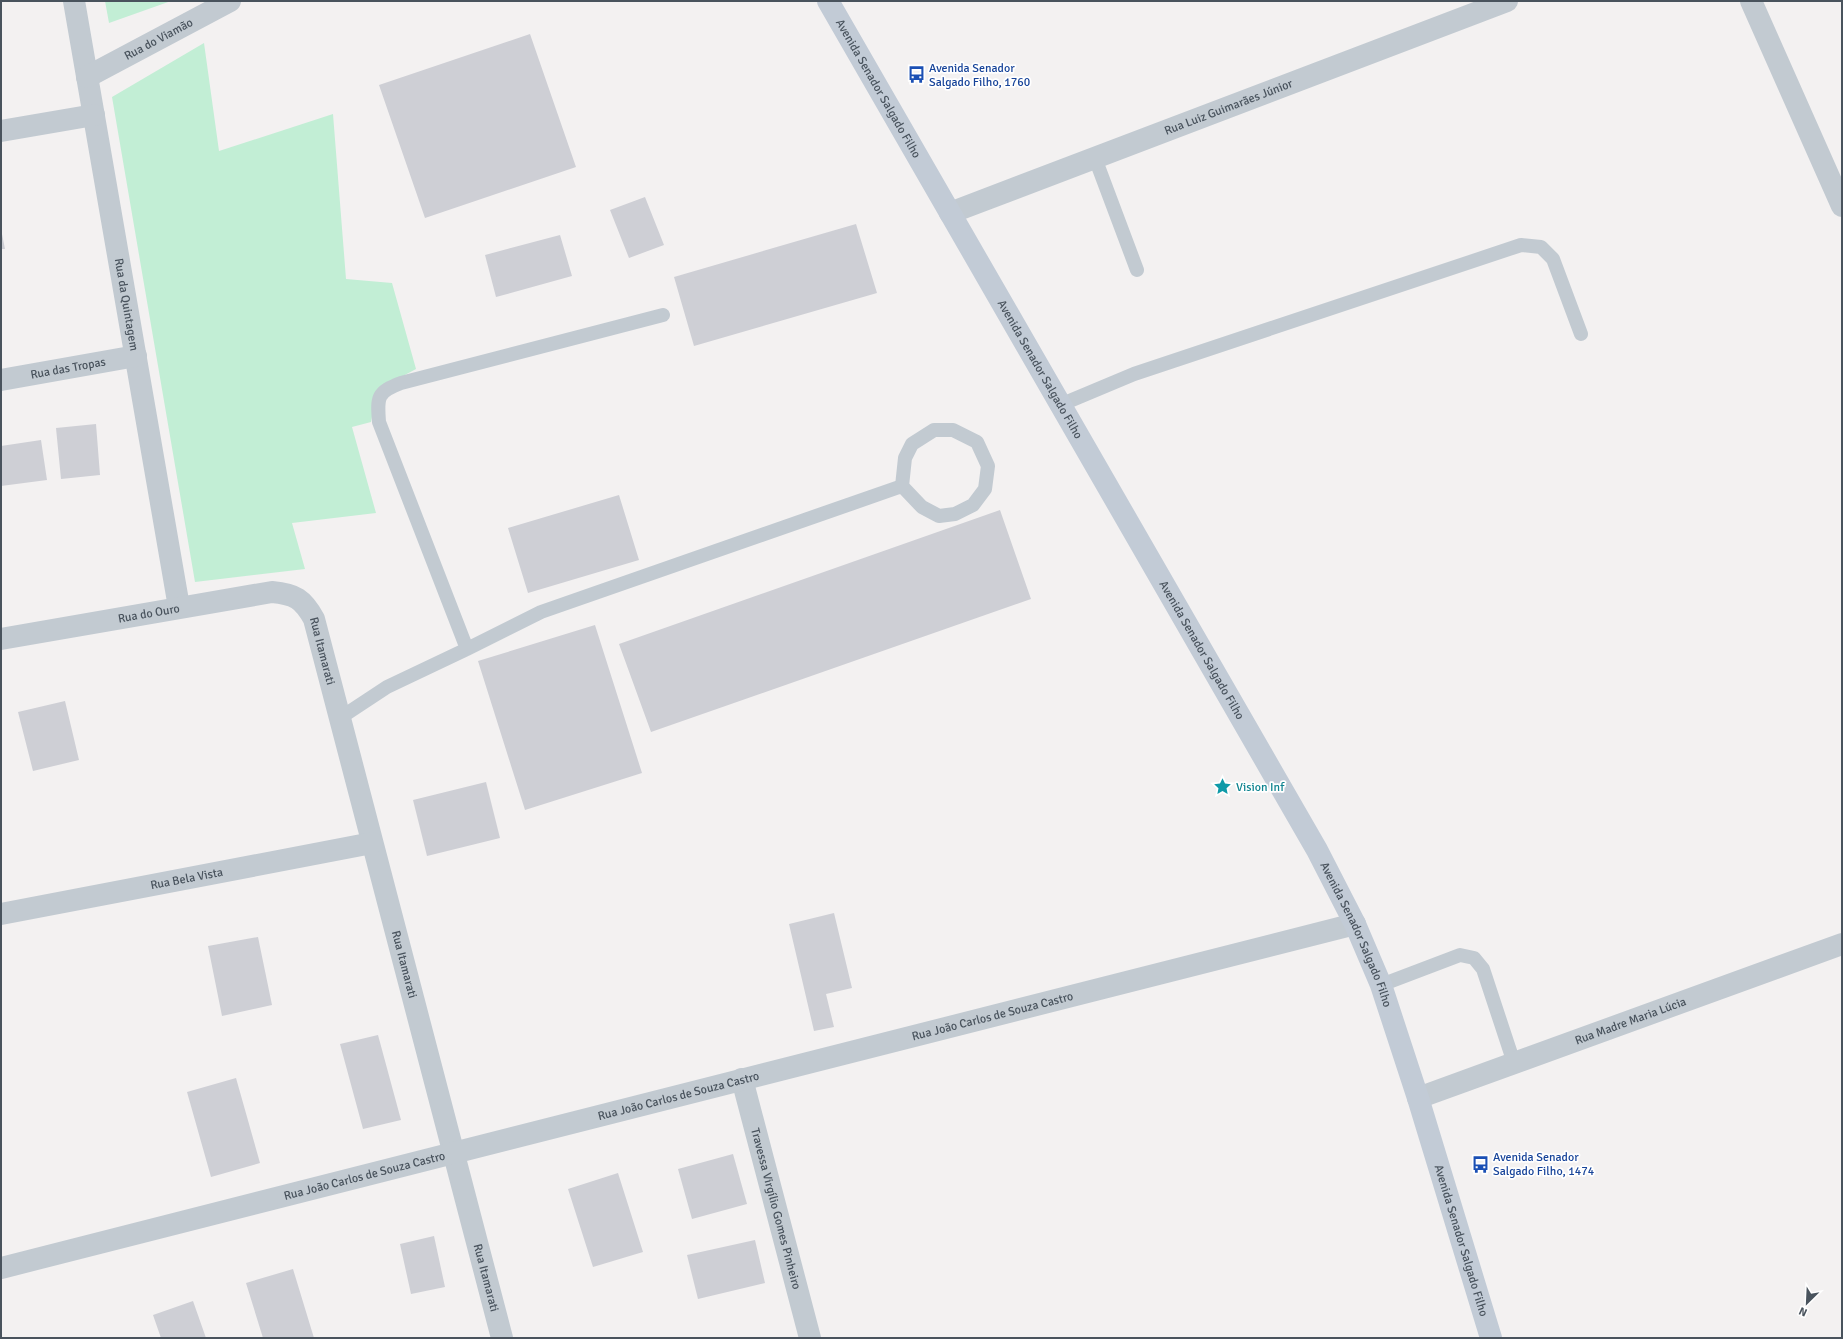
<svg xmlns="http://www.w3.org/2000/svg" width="1843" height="1339" font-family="Signika,sans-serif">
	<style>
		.green { fill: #c2eed5 }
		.building { fill: #cecfd5 }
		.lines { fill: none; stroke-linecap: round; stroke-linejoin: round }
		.service { stroke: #c2cad1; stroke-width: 14 }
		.minor { stroke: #c2cad1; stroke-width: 22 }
		.tertiary { stroke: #c2cad1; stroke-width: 22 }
		.secondary { stroke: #c2cbd6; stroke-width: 22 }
		.labels { text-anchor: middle; stroke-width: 3.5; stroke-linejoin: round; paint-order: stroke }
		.street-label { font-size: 12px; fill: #49535d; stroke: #fff }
		.transit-label { font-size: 12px; fill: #164399; stroke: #fff; text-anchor: start }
		.culture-label { font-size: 12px; fill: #0d838f; stroke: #fff; text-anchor: start }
	</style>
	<rect width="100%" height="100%" fill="#f3f1f1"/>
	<path class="green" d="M105 1H171L109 23Z
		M204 43 219 151 333 114 346 279 392 283 416 369 377 390 371 422 352 427 376 513 292 523 305 569 195 582 112 97Z"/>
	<path class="building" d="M530 34 576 167 425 218 379 85Z
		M645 197 664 245 629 258 610 210Z
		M856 224 877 293 694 346 674 277Z
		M1 229 5 249H1Z
		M560 235 572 276 496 297 485 255Z
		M96 424 100 475 61 479 56 428Z
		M41 440 47 480 1 486V446Z
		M619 495 639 560 528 593 508 528Z
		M1000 510 1031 599 651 732 619 644Z
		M595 625 642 773 525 810 478 661Z
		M65 701 79 760 33 771 18 712Z
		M486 782 500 838 427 856 413 800Z
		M834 913 852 988 826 994 834 1027 814 1031 789 924Z
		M258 937 272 1005 222 1016 208 946Z
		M378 1035 401 1120 363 1129 340 1044Z
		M236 1078 260 1163 211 1177 187 1092Z
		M733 1154 747 1204 692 1219 678 1169Z
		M618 1173 643 1252 593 1267 568 1189Z
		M434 1236 445 1287 411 1294 400 1244Z
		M755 1240 765 1283 698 1299 687 1255Z
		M293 1269 314 1338H263L246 1283Z
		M193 1301 206 1338H161L153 1315Z"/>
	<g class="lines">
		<path class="service" d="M1095 158 1137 270
			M1060 405 1134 374 1521 245 1541 247 1553 259 1581 334
			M934 430H953L977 442 988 466 985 489 973 505 955 514 939 516 922 507 902 486 905 458 912 444Z
			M467 649 379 422C377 397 377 392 401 383L663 315
			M340 718 387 687 467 649 541 612 902 486
			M1381 985 1460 955 1474 958 1483 969 1514 1063"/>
		<g class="minor">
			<path id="s1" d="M74 1 179 607"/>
			<path id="s2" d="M87 77 230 1"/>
			<path d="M1 131 94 115"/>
			<path id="s3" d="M950 213 1507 1"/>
			<path id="s4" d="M1 380 136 356"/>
			<path id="s5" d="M1 639 272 592C295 594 303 599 314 619L502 1338"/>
			<path id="s6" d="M1 914 372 843"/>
			<path id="s7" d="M742 1079 810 1338"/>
			<path id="s8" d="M1418 1098 1842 944"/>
			<path id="s9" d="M1 1268 1355 924"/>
		</g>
		<path class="tertiary" d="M1751 1 1842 206"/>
		<path class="secondary" id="s10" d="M828 1 1317 850 1355 924 1381 985 1418 1098 1491 1338"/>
	</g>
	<defs>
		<symbol id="bus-bare" viewBox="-9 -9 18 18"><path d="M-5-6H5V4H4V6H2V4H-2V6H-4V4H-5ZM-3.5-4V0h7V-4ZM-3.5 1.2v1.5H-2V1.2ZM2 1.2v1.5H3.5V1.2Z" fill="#1a4fb4" stroke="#fff" stroke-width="2.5" paint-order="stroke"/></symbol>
		<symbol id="sight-bare" viewBox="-9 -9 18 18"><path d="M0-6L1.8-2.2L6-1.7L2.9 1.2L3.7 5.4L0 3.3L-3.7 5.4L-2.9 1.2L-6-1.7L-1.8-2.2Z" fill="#0f9aa8" stroke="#fff" stroke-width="2.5" paint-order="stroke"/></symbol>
	</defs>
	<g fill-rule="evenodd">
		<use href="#bus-bare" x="904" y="62" width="25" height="25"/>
		<use href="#sight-bare" x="1210" y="774" width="25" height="25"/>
		<use href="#bus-bare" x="1468" y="1152" width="25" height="25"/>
	</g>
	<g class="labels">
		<g class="street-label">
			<text dy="4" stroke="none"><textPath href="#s2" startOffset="81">Rua do Viamão</textPath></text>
			<text dy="4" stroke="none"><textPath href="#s10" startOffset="101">Avenida Senador Salgado Filho</textPath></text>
			<text dy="4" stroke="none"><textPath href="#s3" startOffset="298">Rua Luiz Guimarães Júnior</textPath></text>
			<text dy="4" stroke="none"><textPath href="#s1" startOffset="308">Rua da Quintagem</textPath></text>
			<text dy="4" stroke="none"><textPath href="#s4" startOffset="68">Rua das Tropas</textPath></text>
			<text dy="4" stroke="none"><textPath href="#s10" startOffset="425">Avenida Senador Salgado Filho</textPath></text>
			<text dy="4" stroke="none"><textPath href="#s5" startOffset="150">Rua do Ouro</textPath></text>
			<text dy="4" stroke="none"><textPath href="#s10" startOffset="749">Avenida Senador Salgado Filho</textPath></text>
			<text dy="4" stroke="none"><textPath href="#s5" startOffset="361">Rua Itamarati</textPath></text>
			<text dy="4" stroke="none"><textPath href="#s6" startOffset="189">Rua Bela Vista</textPath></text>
			<text dy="4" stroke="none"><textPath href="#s10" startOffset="1073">Avenida Senador Salgado Filho</textPath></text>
			<text dy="4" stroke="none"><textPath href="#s5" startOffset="685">Rua Itamarati</textPath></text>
			<text dy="4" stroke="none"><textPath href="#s9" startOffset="1023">Rua João Carlos de Souza Castro</textPath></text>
			<text dy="4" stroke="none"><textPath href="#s8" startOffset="226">Rua Madre Maria Lúcia</textPath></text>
			<text dy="4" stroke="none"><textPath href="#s9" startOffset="699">Rua João Carlos de Souza Castro</textPath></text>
			<text dy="4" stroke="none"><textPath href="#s9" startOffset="375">Rua João Carlos de Souza Castro</textPath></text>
			<text dy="4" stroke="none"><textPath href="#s7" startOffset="134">Travessa Virgílio Gomes Pinheiro</textPath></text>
			<text dy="4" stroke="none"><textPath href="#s10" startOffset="1397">Avenida Senador Salgado Filho</textPath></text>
			<text dy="4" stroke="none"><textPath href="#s5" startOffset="1009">Rua Itamarati</textPath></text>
		</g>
		<g class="transit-label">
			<text x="929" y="72">Avenida Senador<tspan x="929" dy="14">Salgado Filho, 1760</tspan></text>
			<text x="1493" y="1161">Avenida Senador<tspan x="1493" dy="14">Salgado Filho, 1474</tspan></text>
		</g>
		<g class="culture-label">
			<text x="1236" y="791">Vision Inf</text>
		</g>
	</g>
	<rect width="1843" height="1339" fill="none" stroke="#49535d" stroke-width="4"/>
	<g transform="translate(1807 1303) rotate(204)" stroke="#ffffff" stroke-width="3" paint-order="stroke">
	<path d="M0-3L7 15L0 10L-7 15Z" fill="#49535d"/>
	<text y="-6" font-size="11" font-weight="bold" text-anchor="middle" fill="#49535d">N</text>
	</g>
</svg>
